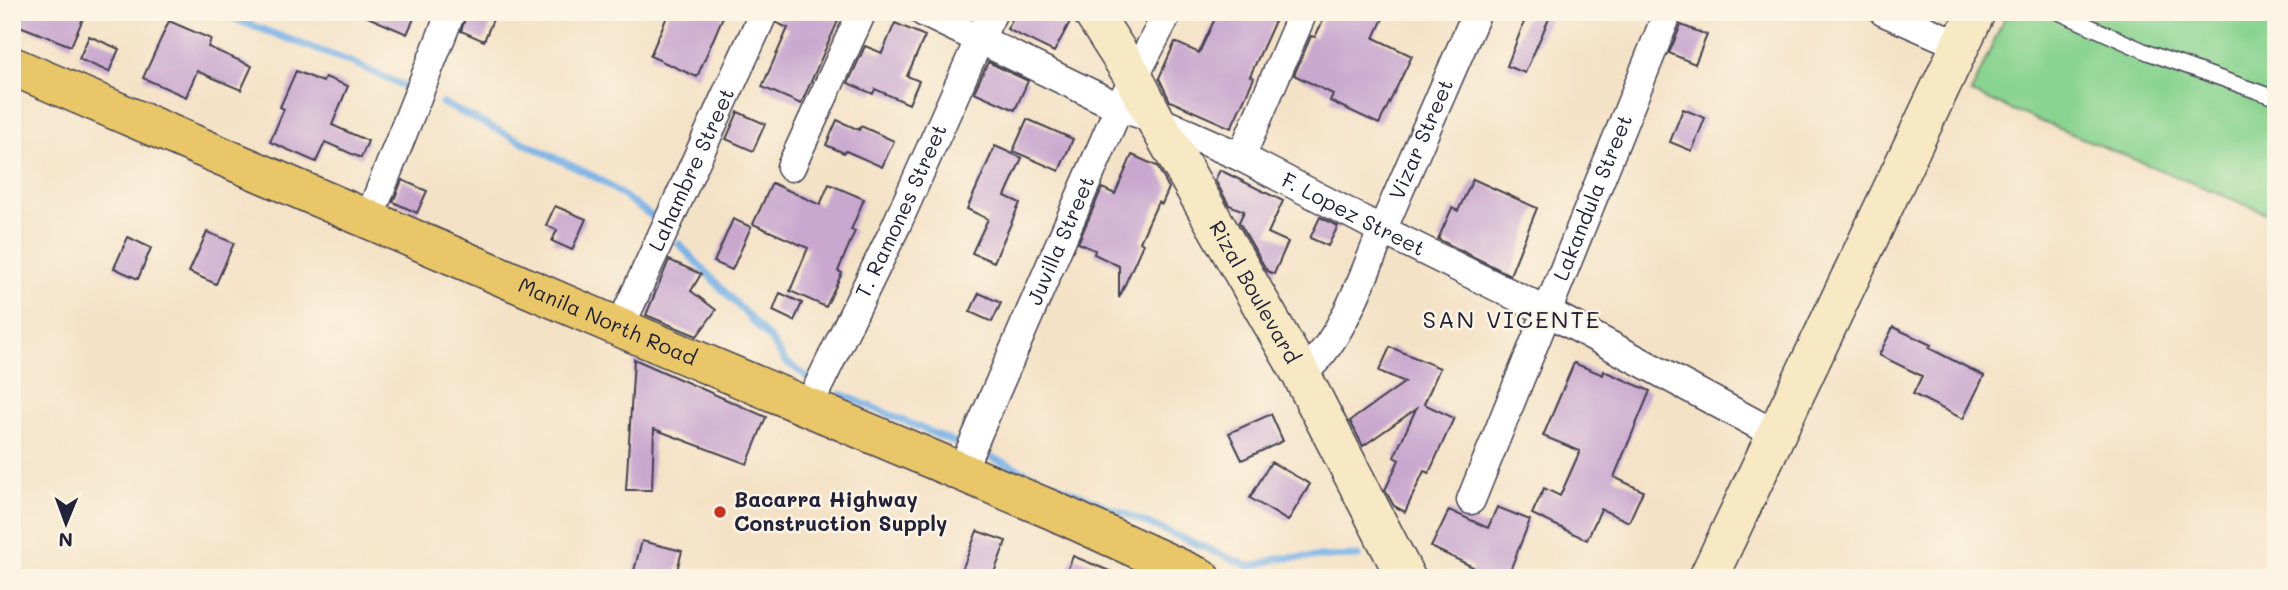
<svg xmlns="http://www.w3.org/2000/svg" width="2288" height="590" font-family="Mali,sans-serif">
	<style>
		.green { fill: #8ad491; stroke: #567b66; stroke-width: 2 }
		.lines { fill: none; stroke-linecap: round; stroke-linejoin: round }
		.stream { stroke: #76b1e7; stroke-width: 7 }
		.building { fill: #c9a7cf }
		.lane-casing { stroke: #423f50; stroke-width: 17 }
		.street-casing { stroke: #423f50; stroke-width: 31 }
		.secondary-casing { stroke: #423f50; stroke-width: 41 }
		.highway-casing { stroke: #423f50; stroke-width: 41 }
		.lane { stroke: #fff; stroke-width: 14 }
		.street { stroke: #fff; stroke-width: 28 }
		.secondary { stroke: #f6e9c3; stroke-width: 38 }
		.highway { stroke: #e9c769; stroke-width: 38 }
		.poi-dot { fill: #c8321e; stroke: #fcf5e5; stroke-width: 2.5 }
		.labels { text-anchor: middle; stroke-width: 5; stroke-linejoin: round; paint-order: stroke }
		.street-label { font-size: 21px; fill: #22223b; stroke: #fcf5e5 }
		.poi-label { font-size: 21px; font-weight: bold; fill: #22223b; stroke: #fcf5e5; text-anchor: start }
		.quarter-label { font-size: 24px; letter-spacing: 2px; fill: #22223b; stroke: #fcf5e5 }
	</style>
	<rect width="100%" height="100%" fill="#fcf5e5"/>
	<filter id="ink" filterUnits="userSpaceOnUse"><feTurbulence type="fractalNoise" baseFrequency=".0143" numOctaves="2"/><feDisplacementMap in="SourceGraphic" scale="14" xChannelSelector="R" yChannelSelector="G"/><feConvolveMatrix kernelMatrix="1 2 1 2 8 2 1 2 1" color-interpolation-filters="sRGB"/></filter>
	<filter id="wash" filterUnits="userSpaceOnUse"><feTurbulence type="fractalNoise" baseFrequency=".00686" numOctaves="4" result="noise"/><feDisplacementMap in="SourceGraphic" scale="28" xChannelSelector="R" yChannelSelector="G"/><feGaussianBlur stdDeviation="1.57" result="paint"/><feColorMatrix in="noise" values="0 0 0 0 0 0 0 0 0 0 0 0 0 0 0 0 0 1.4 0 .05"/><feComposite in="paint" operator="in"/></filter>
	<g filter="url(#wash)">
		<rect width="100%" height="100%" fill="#f4e2c6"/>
		<path class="green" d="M2007 12H2276V217L1971 93Z"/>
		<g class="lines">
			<path class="stream" d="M215 12 351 62 408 88
				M442 103 601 180 660 222
				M679 244 770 339 785 361 813 381
				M841 394 954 442
				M993 458 1251 567 1279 558 1358 556"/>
		</g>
		<g id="blocks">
			<path class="building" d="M12 12H86L71 46 12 23Z
				M356 12H417L407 34Z
				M467 12H496L484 41 461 31Z
				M669 12H725L697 77 650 56Z
				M780 12H842L801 104 762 87 788 28 777 23Z
				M1016 12H1070L1072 18 1054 52 1007 29Z
				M1218 12H1279L1250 76 1254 78 1231 128 1170 101 1159 78 1175 42 1199 53Z
				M1327 12H1386L1374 38 1412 56 1379 124 1330 101 1333 94 1294 75 1311 36 1315 37Z
				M1528 12H1552L1525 73 1507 66Z
				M169 21 211 39 208 47 252 66 241 90 197 71 186 97 143 78Z
				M895 23 925 36 907 76 919 81 909 104 875 89 873 94 848 83 865 46 882 53Z
				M1681 25 1707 35 1695 64 1669 53Z
				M89 36 119 49 109 72 79 59Z
				M988 62 1028 81 1015 110 974 92Z
				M296 71 323 82 325 77 348 86 332 125 368 141 361 158 325 142 316 162 270 142 284 109 280 107Z
				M1683 109 1705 118 1692 151 1670 142Z
				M738 112 765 124 753 151 726 139Z
				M1027 119 1073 139 1059 171 1013 151Z
				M837 120 859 130 861 126 894 141 882 167 846 151 844 153 826 145Z
				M995 146 1022 158 1005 196 1020 203 994 262 972 253 988 219 967 209Z
				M1132 155 1157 166 1169 188 1162 204 1158 202 1140 242 1143 244 1119 298V266L1094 254 1095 250 1078 243 1102 188 1115 194Z
				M1220 170 1283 201 1268 233 1288 242 1274 274 1267 271 1239 222 1244 211 1229 205 1215 180Z
				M1473 179 1537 208 1510 275 1438 239 1452 208 1458 211Z
				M402 180 427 191 417 213 393 202Z
				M772 183 820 205 829 184 864 199 851 230 855 231 838 271 842 273 826 307 790 291 808 248 753 224Z
				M555 206 586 219 572 250 552 241 557 230 546 225Z
				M1320 217 1338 226 1328 246 1310 238Z
				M733 219 751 227 732 270 714 262Z
				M207 232 234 243 216 284 189 272Z
				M128 237 151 248 138 279 114 268Z
				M669 260 701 274 691 291 716 310 697 336 646 315Z
				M780 293 802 303 794 321 773 311Z
				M979 293 1001 303 992 322 970 312Z
				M1893 327 1931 345 1929 348 1984 376 1963 419 1913 394 1922 376 1879 355Z
				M1390 347 1440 368 1424 404 1454 418 1429 473 1424 471 1405 512 1394 506 1385 490 1399 460 1394 457 1416 409 1363 446 1350 421 1405 382 1379 371Z
				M634 359 766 417 747 464 654 429 652 490H626Z
				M1574 363 1603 375 1604 371 1650 391 1614 477 1643 491 1629 522 1601 509 1587 540 1532 514 1544 488 1560 496 1580 451 1543 436Z
				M1271 414 1283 441 1242 460 1229 433Z
				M1271 462 1310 484 1288 521 1250 498Z
				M1497 507 1530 520 1507 578H1468L1473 567 1431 547 1449 510 1488 528Z
				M977 531 1006 541 992 578H959Z
				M642 541 682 551 675 578H632Z
				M1073 556 1124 577V578H1064Z"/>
		</g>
	</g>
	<g filter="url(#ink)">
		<use href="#blocks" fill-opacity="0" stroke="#423f50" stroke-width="2"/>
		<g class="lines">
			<defs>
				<path id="lane" d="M2058 12 2149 53 2276 98"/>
				<g id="street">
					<path id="s1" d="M923 12 1119 107 1155 119 1241 157 1382 230 1548 312 1775 434"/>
					<path d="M1884 12 1960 45"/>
					<path d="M1241 157 1303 12"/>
					<path d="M791 167 862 12"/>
					<path d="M369 218 451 12"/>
					<path id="s2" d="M620 327 764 12"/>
					<path id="s3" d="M1301 374C1344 343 1368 261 1390 212 1419 146 1448 79 1477 12"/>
					<path id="s4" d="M808 407 896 226 980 38 993 12"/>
					<path id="s5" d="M961 472 1119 107 1168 12"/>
					<path id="s6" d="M1471 500 1668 12"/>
				</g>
				<g id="secondary">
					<path id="s7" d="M1092 12 1133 76 1155 119 1301 374 1406 578"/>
					<path d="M1708 578 1976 12"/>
				</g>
				<g id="highway">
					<path id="s8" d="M12 66 635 334 1052 510 1201 578"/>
				</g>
			</defs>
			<use href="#lane" class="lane-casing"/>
			<use href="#street" class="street-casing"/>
			<use href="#secondary" class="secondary-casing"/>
			<use href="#highway" class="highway-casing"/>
			<use href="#lane" class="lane"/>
			<use href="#street" class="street"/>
			<use href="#secondary" class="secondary"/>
			<use href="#highway" class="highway"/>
		</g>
	</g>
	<circle class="poi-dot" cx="720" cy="512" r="7"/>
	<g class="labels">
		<g class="street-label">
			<text dy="7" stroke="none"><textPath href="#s3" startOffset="266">Vizar Street</textPath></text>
			<text dy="7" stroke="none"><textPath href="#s2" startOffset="173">Lahambre Street</textPath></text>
			<text dy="7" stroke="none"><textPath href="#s6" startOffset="326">Lakandula Street</textPath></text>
			<text dy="7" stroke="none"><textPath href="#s4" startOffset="217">T. Ramones Street</textPath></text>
			<text dy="7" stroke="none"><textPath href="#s1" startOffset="476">F. Lopez Street</textPath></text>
			<text dy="7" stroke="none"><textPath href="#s5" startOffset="252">Juvilla Street</textPath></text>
			<text dy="7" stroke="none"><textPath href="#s7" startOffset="324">Rizal Boulevard</textPath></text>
			<text dy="7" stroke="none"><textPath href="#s8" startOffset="648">Manila North Road</textPath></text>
		</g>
		<g class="poi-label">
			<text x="734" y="507">Bacarra Highway<tspan x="734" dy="24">Construction Supply</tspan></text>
		</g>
		<g class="quarter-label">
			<text x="1512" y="328">SAN VICENTE</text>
		</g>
	</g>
	<rect width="2288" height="590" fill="none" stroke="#fcf5e5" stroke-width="42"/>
	<g transform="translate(66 523) rotate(181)" stroke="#fcf5e5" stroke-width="5" paint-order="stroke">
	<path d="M0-5L12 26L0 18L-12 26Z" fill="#22223b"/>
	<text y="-10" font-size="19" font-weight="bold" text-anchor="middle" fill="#22223b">N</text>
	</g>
</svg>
